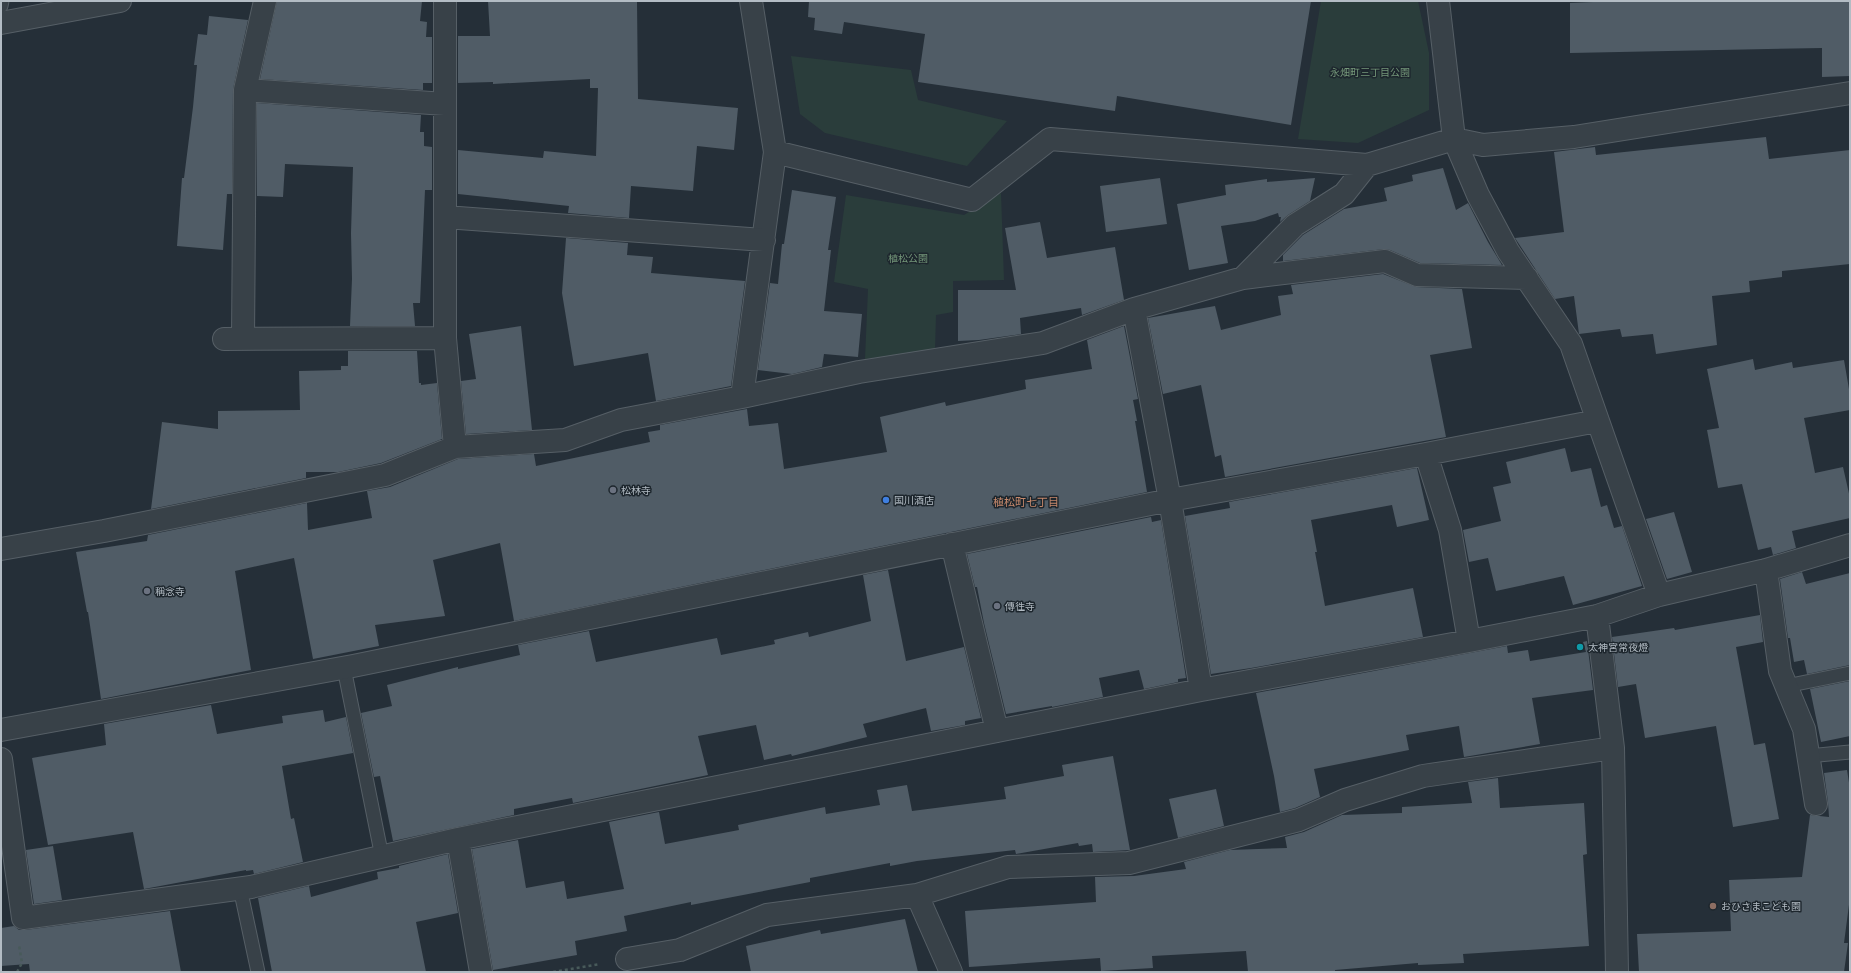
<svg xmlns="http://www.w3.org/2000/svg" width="1851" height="973" font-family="'PT Sans','Noto Sans JP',sans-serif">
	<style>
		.green { fill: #2a3d3b }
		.building { fill: #505c66 }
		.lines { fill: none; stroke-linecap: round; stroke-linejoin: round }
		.service-casing { stroke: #565f66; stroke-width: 15 }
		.minor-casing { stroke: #565f66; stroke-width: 24 }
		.path { stroke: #485a5a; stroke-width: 2.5; stroke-dasharray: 3 3; stroke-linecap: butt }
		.service { stroke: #384148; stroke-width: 13 }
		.minor { stroke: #384148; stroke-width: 22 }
		.worship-dot { fill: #6b7280; stroke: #1d262d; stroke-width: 1.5 }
		.shop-dot { fill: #3f7fe0; stroke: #1d262d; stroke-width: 1.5 }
		.culture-dot { fill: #0f9aa8; stroke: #1d262d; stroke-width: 1.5 }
		.education-dot { fill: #8d6e63; stroke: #1d262d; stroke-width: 1.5 }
		.labels { text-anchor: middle; stroke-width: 3; stroke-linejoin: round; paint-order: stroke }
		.park-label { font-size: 10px; fill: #749779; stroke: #1d262d }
		.poi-label { font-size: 10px; fill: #b3bcc4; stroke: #1d262d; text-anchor: start }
		.neighbourhood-label { font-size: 11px; fill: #c6896c; stroke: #1d262d }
	</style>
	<rect width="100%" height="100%" fill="#252f38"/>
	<path class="green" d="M1321 1H1418L1429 53V110L1358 143 1298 139Z
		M791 56 911 70 918 100 1007 121 967 166 825 133 800 114Z
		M1001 193 1004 280 953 281V312L936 315 935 350 865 359 868 289 834 282 846 195 964 215Z"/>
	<path class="building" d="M277 1H422L420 21 427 22 426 37H432V83H423V90L260 79Z
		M488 1H637L638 99 738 108 734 150 697 146 693 191 631 186 629 218 568 213 569 206 458 194V150L543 158 544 151 596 156 598 88H590V79L493 84V82L458 83V36H490Z
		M809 1H1311L1291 125 1117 96 1115 111 918 82 925 34 844 22 842 34 814 30 815 18 808 17Z
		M1593 1H1850V76L1822 77V48L1570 53V3L1593 2Z
		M209 16 248 20 233 89 232 194H227L223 250 177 246 182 178H184L193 107 197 65H194L198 34 207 35Z
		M257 103 421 115 420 132H424V146L432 147V190H425L420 303H413L415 326H350L352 279 351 233 353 167 285 164 283 197 257 196Z
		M1766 137 1769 159 1850 150V264L1782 271V277L1749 281 1750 292 1712 296 1717 345 1656 354 1653 334 1622 337 1620 329 1579 334 1574 296 1555 299 1515 238 1564 232 1554 152 1595 147 1596 155Z
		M1443 168 1456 210 1468 203 1488 242 1502 265 1420 263 1390 250 1384 249 1283 261V255L1303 235 1344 209 1387 201 1384 188 1413 181 1412 175Z
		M1160 178 1167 224 1106 232 1100 186Z
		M1315 178 1310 201 1288 215 1280 222 1281 217H1279L1278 213 1255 221 1221 226 1228 263 1189 270 1177 204 1226 195 1225 185 1267 179V182Z
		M792 190 836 197 828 250H831L824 311 862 314 858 357 824 354 822 367 792 374 758 370 770 283 778 284 782 244H784Z
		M1040 222 1047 258 1115 247 1124 300 1082 315 1081 308 1020 318 1021 334 979 340 958 341V290H1016L1005 228Z
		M566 238 628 243 627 255 653 257 651 273 745 281 731 386 656 401 648 353 574 366 562 293Z
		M1383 274 1416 287 1462 289 1472 348 1430 355 1446 437 1225 477 1221 455 1215 457 1201 385 1163 394 1148 318 1215 306 1221 330 1281 315 1278 296 1293 294 1291 285Z
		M521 326 532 430 466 434 461 381 476 379 469 334Z
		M1124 326 1138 399 1133 400 1137 421H1135L1147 492 514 621 500 543 433 560 445 616 375 625 379 646 313 659 294 558 235 571 251 670 101 699 88 612H87L76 552 147 541 148 535 307 503 308 530 372 518 367 491 390 487 458 459 534 454 536 466 650 442 648 432 660 430V425L747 409 749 426 778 423 784 469 887 452 880 417 945 402 946 406 1026 389 1025 380 1092 369 1087 340Z
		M348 351H417L419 383H421V385L437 383 442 439 381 463 338 472H306V478L151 509 162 422 218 429V411L300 410 299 371 341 370V366H348Z
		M1753 359 1755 370 1792 362 1793 368 1844 360 1850 395V410L1804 418 1815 473 1843 467 1850 498V518L1792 531 1796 548 1773 555 1771 547 1758 550 1742 484 1718 488 1707 430 1719 428 1707 369Z
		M1565 448 1571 472 1591 468 1601 507 1607 505 1614 528 1622 526 1642 586 1573 605 1564 576 1496 591 1488 558 1469 562 1463 530 1501 521 1493 487 1511 483 1506 462Z
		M1417 468 1429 520 1397 527 1392 505 1311 520 1317 552H1315L1325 606 1413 588 1423 637 1251 668 1211 674 1185 516 1230 508 1229 502Z
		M1674 512 1692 572 1667 579 1646 519Z
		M1151 517 1152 522 1161 520 1186 678 1178 679V682L1144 689 1139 670 1099 678 1103 697 1052 707V706L1006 714 984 623 977 587H975L967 554Z
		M888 570 906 661 964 647 981 718 965 721V725L931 731 926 708 863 724 867 737 792 756 791 754 764 760 756 725 698 736 708 775 573 803 572 798 514 809V815L393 841 380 776 374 777 361 713 392 706 387 685 458 667V669L520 655 518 645 589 631 596 662 717 638 721 655 775 644 774 640 808 632 809 637 871 621 863 575Z
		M1802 572 1806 584 1850 573V665L1807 674 1804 660 1794 662 1790 638H1788L1780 579Z
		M1760 615 1763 642 1736 647 1754 745 1765 743 1779 819 1733 827 1716 726 1645 738 1636 684 1618 687 1612 637 1674 628 1675 630Z
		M1587 641 1593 690 1532 698 1540 744 1464 757 1459 726 1406 735 1409 750 1314 769 1320 797 1295 808 1280 812 1274 776 1256 693 1507 646 1508 653 1528 650 1530 661 1586 652 1583 642Z
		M1850 681V736L1821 742 1810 689Z
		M211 705 217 734 283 723 282 716 323 710 325 722 346 717 353 753 282 766 291 819 294 818 303 862 254 874 253 870 246 871V870L144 889 133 832 48 845 32 758 106 745 104 724Z
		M1113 756 1130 850 1093 852 1092 844 1079 846 1078 843 1016 854 1015 850 917 861 890 866V863L810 878V882L691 905V902L624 916 627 931 575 941 577 955 493 970 472 849 518 840 526 888 564 881 567 899 624 889 609 822 659 812 665 844 739 830 738 825 825 807 826 814 880 805 877 790 907 785 912 811 1006 799 1004 787 1064 776 1062 765Z
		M1847 770 1850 789V897L1844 943H1848L1844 972H1639L1637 934 1731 931 1729 880 1802 877 1810 815 1829 817 1828 802 1824 773Z
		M1498 778 1500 808 1584 803 1587 854 1583 855 1589 946 1463 954 1464 963 1418 965V963L1335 970V972H1248L1246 951 1152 956 1153 968 1101 971 1100 958 969 967 965 911 1096 902 1095 877 1134 876 1186 869 1184 862 1230 850 1287 848 1285 837 1304 832 1342 815 1402 813V807L1472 803 1468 782Z
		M1216 789 1224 826 1178 838 1169 799Z
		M53 846 62 900 34 904 26 850Z
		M448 854 458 913 416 922 426 972H272L258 898 309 886 311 897 378 879 377 872 399 868V866Z
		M170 911 181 972H30L29 964 1 966V928L14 926 19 930H25Z
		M905 919 918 972H751L746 946 820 930 821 934Z"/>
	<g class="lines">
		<defs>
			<path id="service" d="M1 6 2 1
				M344 668 382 857
				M1786 686 1850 673
				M1808 756 1850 752
				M240 888 258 972"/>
			<path id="minor" d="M445 1V338L455 447
				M1 23 120 1
				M245 90 445 104
				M1454 139 1478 195 1508 251 1571 344 1659 595
				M1454 139 1483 145 1574 137 1850 93
				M775 152 972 200 1050 139 1367 165 1454 139 1438 1
				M445 217 764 240
				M1243 278 1295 225 1344 194 1367 165
				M1134 309 1170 500 1201 690
				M224 339 445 338
				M243 339 245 90 265 1
				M742 397 775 152 751 1
				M1426 454 1597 421
				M952 544 997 731
				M1 549 104 531 385 475 455 447 565 440 621 420 742 397 859 372 1043 343 1134 309 1243 278 1385 261 1417 275 1527 278
				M1766 570 1780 671 1804 729 1816 804
				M1597 616 1613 748 1617 972
				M1 730 353 666 1170 500 1426 454 1450 530 1469 641
				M1 759 23 918 251 887 458 839 997 731 1201 690 1469 641 1597 616 1659 595 1766 570 1850 545
				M458 839 481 972
				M917 895 951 972
				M627 959 680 950 767 915 917 895 1008 867 1129 863 1299 820 1345 800 1423 776 1613 748"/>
		</defs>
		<use href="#service" class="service-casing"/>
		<use href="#minor" class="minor-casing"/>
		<path class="path" d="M17 972 22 963 19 945
			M553 972 600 964"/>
		<use href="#service" class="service"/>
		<use href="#minor" class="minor"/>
	</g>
	<g class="worship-dot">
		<circle cx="613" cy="490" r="4"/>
		<circle cx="147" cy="591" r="4"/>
		<circle cx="997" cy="606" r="4"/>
	</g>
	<circle class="shop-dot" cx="886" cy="500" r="4"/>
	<circle class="culture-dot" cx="1580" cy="647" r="4"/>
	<circle class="education-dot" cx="1713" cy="906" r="4"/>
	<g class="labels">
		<g class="park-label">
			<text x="1370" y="76">永畑町三丁目公園</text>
			<text x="908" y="262">植松公園</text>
		</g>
		<g class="poi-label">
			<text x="621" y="494">松林寺</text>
			<text x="894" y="504">国川酒店</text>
			<text x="155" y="595">稱念寺</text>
			<text x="1005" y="610">傳徃寺</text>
			<text x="1588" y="651">太神宮常夜燈</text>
			<text x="1721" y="910">おひさまこども園</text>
		</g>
		<g class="neighbourhood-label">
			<text x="1026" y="506">植松町七丁目</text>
		</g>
	</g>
	<rect width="1851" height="973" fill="none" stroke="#b3bcc4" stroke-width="4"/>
</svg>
